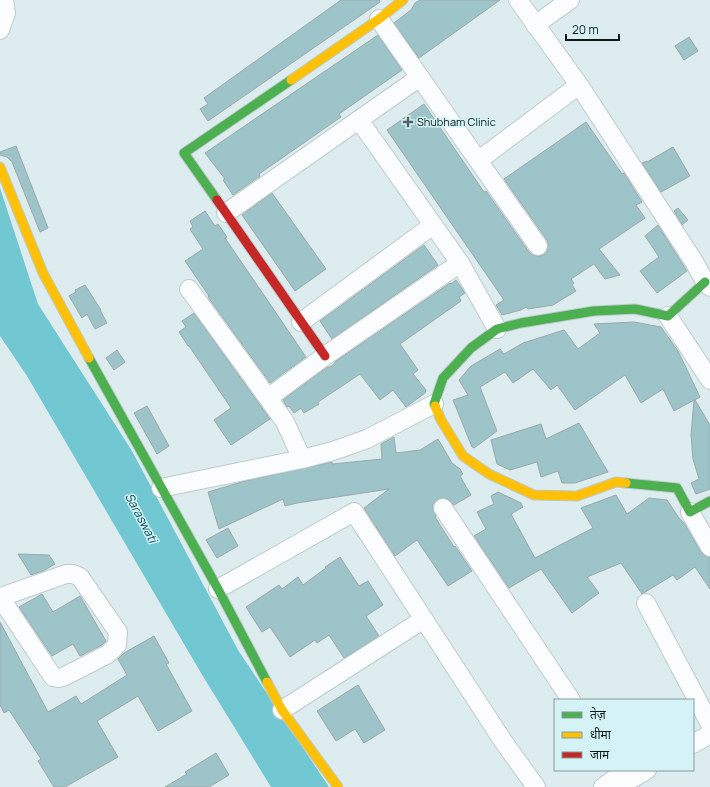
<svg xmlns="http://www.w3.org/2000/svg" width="710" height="787" font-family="Manrope,'Noto Sans Devanagari',sans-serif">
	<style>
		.water { fill: #71c7d2 }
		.building { fill: #9dc5c9; stroke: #9ca8aa }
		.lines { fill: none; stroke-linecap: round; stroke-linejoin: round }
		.street-casing { stroke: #becacc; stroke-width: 20 }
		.fast-casing { stroke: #becacc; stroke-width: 11 }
		.slow-casing { stroke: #becacc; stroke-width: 11 }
		.jam-casing { stroke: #becacc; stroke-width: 11 }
		.street { stroke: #fafcfd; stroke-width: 18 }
		.fast { stroke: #4caf50; stroke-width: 9 }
		.slow { stroke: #ffc107; stroke-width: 9 }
		.jam { stroke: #c62828; stroke-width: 9 }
		.poi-dot { fill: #566364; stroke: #d5f3f7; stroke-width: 1.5 }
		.labels { text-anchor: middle; stroke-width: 3; stroke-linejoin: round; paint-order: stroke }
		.poi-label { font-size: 11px; fill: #0d1819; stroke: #d5f3f7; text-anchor: start }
		.water-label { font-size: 12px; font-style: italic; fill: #004850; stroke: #d5f3f7 }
	</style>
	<rect width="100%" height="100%" fill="#ddedef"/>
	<path class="water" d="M0 188 38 304 132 451 238 650 329 787H271L201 673 27 376 0 336Z"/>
	<path class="building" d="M341 0H379L380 2 208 121 200 109 208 104 204 98Z
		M420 0H500L419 58 394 23 411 10 415 3Z
		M378 35 402 70 339 114 341 117 259 174 260 176 233 195 223 180 225 179 205 153Z
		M689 37 698 51 684 60 675 46Z
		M424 104 484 192 486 191 529 252 533 255 539 256 544 255 547 251 548 245 547 240 504 179 586 122 622 174 624 173 642 202 636 205 645 218 599 249 620 275 605 279 594 264 571 279 574 283 572 285 576 291 553 305 528 309 526 307 521 310 502 315 496 305 504 300 387 130Z
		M16 146 48 228 40 232 12 162 7 157 0 155V152Z
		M673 147 690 176 661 192 642 163 647 161V162Z
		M272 193 326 269 295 291 242 215Z
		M678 208 688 220 682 225 674 211Z
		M205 211 215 226 218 224 227 237 225 238 306 357 270 383 208 297 209 296 185 261 203 249 190 229 193 227 190 221Z
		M658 225 687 271 657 293 640 271 659 257 645 236Z
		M424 245 438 265 332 339 320 321Z
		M456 280 465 293 459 297 461 301 400 344 418 370 413 374 426 390 425 393 406 407 393 390 380 400 360 374 318 402 319 404 304 413 301 408 294 413 289 406 287 407 283 400 326 368 332 366 336 361 450 283 451 284Z
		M85 285 101 310H100L107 323 95 329 87 314 82 318 69 296 76 292 75 290Z
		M194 313 270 419 231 445 214 420 231 408 189 346H188L179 332 186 327 182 321Z
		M634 322 661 327 678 351 700 397 695 400 710 425V489L696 494 691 483 699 479 693 459 691 435 694 400 674 411 663 389 641 403 625 375 575 410 557 385 551 390 533 369 513 383 505 372 480 387 497 431 474 448 472 447 453 400 468 395 459 380 471 366 500 349 504 354 523 343 564 330 578 349 600 333 594 324Z
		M117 350 125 362 114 370 106 358Z
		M147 406 169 446 157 454 134 413Z
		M579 423 608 472 575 483H562L558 471 541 477 537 462 510 470 497 464 491 440 541 424 546 439Z
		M394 437 396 453 420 450 438 439 452 463 460 469 463 474 460 476 471 495 454 505 448 499 443 498 437 500 433 504V509L436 516 435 517 454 547 455 546 472 571 448 586 417 540 395 556 364 508 389 489 297 503 285 506 283 499 219 529 208 492 245 481 332 462V464L382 459 381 444Z
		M498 492 521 503 523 507 511 514 535 558 593 528 581 508 616 495 627 514 649 498 667 500 679 518 684 523 701 552 705 556 710 557V589L695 567 677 580 673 575 642 594 621 563 587 577 599 593 572 613 541 569 509 588 474 536 486 529 477 512 494 504 491 496Z
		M228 528 238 546 217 558 206 540Z
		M18 554 49 555 55 564 43 571 31 575Z
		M340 557 359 586 368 581 383 605 366 616 379 636 344 658 329 635 317 643 315 640 290 657 270 627 262 632 246 607 279 585 282 589 298 577 303 585 326 568 325 567Z
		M42 594 53 612 80 596 106 641 102 645 80 656 73 644 52 656 19 607Z
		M0 622 48 712 76 696 81 704 127 675 118 659 124 653 154 636 169 663 166 664 192 711 158 731 138 696 97 721 118 757 65 787H54L38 761 41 759 9 710 4 713 0 705Z
		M358 685 385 730 364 743 355 729 336 741 317 711Z
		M216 753 229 775 209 787H165L187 774 185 772Z"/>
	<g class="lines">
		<defs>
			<path id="street" d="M518 0 579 85 693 260 705 282 710 287
				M379 19 538 246
				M535 25 570 0
				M0 30 6 13 4 0
				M359 120 460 263 497 329
				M479 160 579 85
				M226 213 420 77
				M189 289 268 398 325 356 460 263
				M668 316 710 380
				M301 322 433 225
				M268 398 285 422 302 459
				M161 488 302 459 333 451 367 439 434 404
				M443 508 571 700
				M690 512 710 547
				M218 589 354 512 503 741 536 787
				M0 597 53 677 58 678 63 677 108 654 117 645 118 632 80 577 73 574H66L1 597
				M646 603 710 724
				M282 710 424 619
				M693 744 710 734
				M626 782 647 770
				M603 787 621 774"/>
			<path id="fast" d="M217 200 184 153 291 80
				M89 358 218 589 267 682
				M435 406 434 404 443 378 471 348 497 329 521 323 594 311 635 309 668 316 705 282
				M626 483 677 488 690 512 710 501"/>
			<path id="slow" d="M291 80 379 19 403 0
				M0 167 43 273 89 358
				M435 406 441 420 463 456 489 474 534 495 577 496 616 482 626 483
				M267 682 282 710 338 787"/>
			<path id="jam" d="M217 200 325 356"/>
		</defs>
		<use href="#street" class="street-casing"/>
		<use href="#fast" class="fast-casing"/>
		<use href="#slow" class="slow-casing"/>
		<use href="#jam" class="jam-casing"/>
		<use href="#street" class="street"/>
		<use href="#fast" class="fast"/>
		<use href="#slow" class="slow"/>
		<use href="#jam" class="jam"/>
	</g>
	<path class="poi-dot" d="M406 116h4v4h4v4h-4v4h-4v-4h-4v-4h4z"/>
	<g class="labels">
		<g class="poi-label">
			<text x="417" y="126">Shubham Clinic</text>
		</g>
		<g class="water-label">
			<text transform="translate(141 518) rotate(62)" y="4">Saraswati</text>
		</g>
	</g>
	<rect x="554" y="699" width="140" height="72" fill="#d5f3f7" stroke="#859b9e"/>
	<rect x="562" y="712" width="20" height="6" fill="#4caf50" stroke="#859b9e"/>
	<text x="590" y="719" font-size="12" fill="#0d1819">तेज़</text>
	<rect x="562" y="732" width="20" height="6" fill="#ffc107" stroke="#859b9e"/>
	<text x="590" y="739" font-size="12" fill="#0d1819">धीमा</text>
	<rect x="562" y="752" width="20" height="6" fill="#c62828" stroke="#859b9e"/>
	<text x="590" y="759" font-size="12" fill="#0d1819">जाम</text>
	<path d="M566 34v6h53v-6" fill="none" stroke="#0d1819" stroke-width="2"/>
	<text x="572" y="34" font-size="12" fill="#0d1819" stroke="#d5f3f7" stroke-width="3" paint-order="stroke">20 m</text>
</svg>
